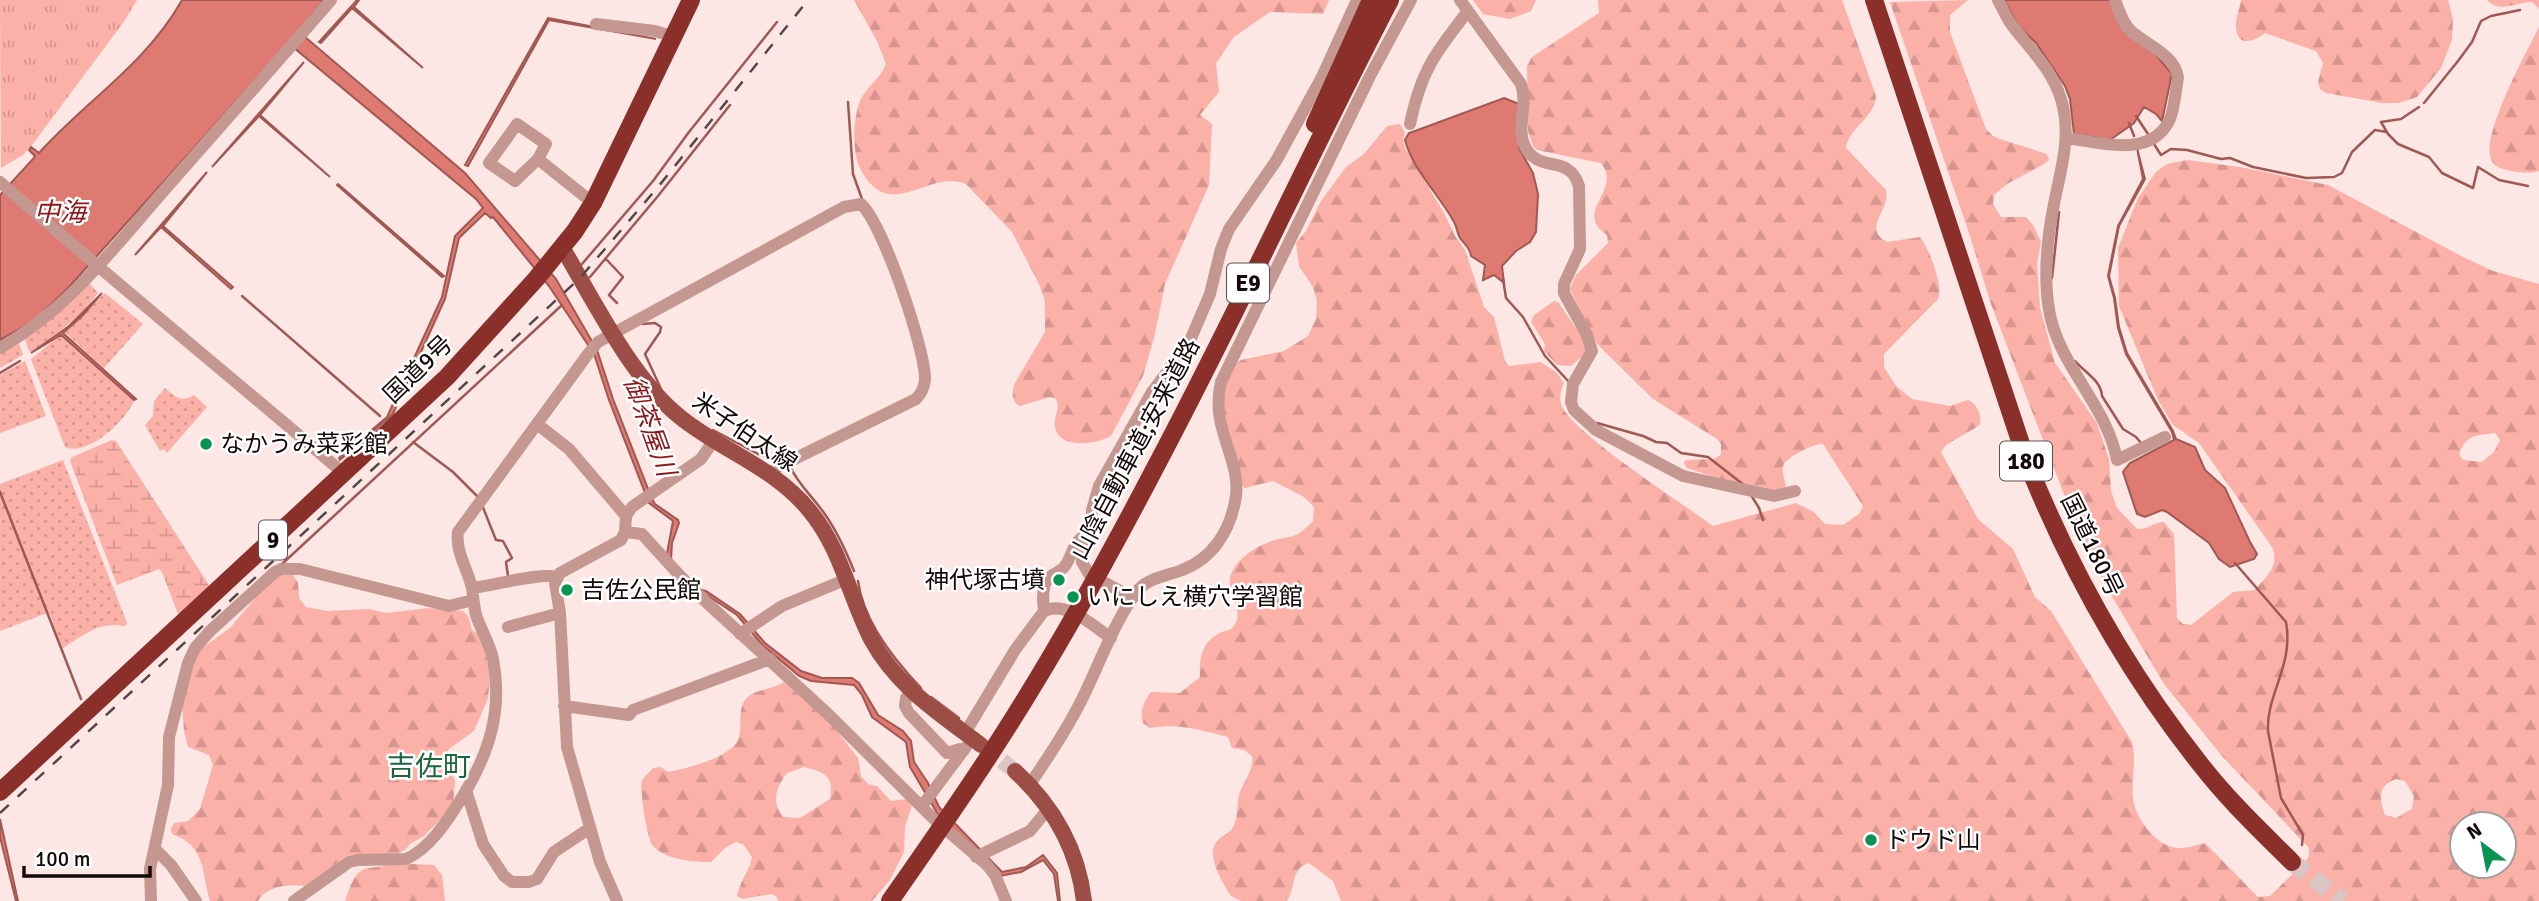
<svg xmlns="http://www.w3.org/2000/svg" width="2539" height="901" font-family="Signika,'Noto Sans JP',sans-serif">
	<style>
		.grass { fill: url(#grass-dots) }
		.forest { fill: url(#forest-firs); fill-rule: evenodd }
		.wetland { fill: url(#wetland-marsh) }
		.park { fill: url(#park-tufts) }
		.water { fill: #de7a71; stroke: #a15852; stroke-width: 2 }
		.lines { fill: none; stroke-linecap: round; stroke-linejoin: round }
		.stream { stroke: #a15852; stroke-width: 2.5 }
		.major-tunnel { stroke: #d9c6c4; stroke-width: 16; stroke-dasharray: 16 8; stroke-linecap: butt }
		.highway-tunnel { stroke: #d9c6c4; stroke-width: 18; stroke-dasharray: 18 9; stroke-linecap: butt }
		.minor { stroke: #c59791; stroke-width: 12 }
		.major { stroke: #9c4d46; stroke-width: 16 }
		.highway { stroke: #8b2f2b; stroke-width: 18 }
		.rail { stroke: #544745; stroke-width: 2.5; stroke-dasharray: 12 12; stroke-linecap: butt }
		.poi-dot { fill: #089352; stroke: #fff; stroke-width: 2.5 }
		.labels { text-anchor: middle; stroke-width: 5; stroke-linejoin: round; paint-order: stroke }
		.shield { fill: #fff; stroke: #5a5352; stroke-width: 2 }
		.shield-label { font-size: 23px; font-weight: bold; fill: #140908 }
		.street-label { font-size: 24px; fill: #140908; stroke: #fff }
		.poi-label { font-size: 24px; fill: #140908; stroke: #fff; text-anchor: start }
		.water-label { font-size: 26px; font-style: italic; fill: #901719; stroke: #fff }
		.quarter-label { font-size: 28px; fill: #1b663c; stroke: #fff }
	</style>
	<defs>
		<pattern id="grass-dots" width="8" height="8" patternUnits="userSpaceOnUse" patternTransform="scale(1.75)"><rect width="8" height="8" fill="#fbb0a8"/><path d="M2 2h.1M6 6h.1" fill="none" stroke="#d6968f" stroke-width="1.8" stroke-linecap="round"/></pattern>
		<pattern id="forest-firs" width="22" height="20" patternUnits="userSpaceOnUse" patternTransform="scale(1.75)"><rect width="22" height="20" fill="#fbb0a8"/><path d="M5 1l3.5 6h-7zM16 11l3.5 6h-7z" fill="#d6968f"/></pattern>
		<pattern id="wetland-marsh" width="20" height="14" patternUnits="userSpaceOnUse" patternTransform="scale(1.75)"><rect width="20" height="14" fill="#fbb0a8"/><path d="M1 5h8M5 5V1M11 12h8M15 12V8" fill="none" stroke="#d6968f"/></pattern>
		<pattern id="park-tufts" width="24" height="20" patternUnits="userSpaceOnUse" patternTransform="scale(1.75)"><rect width="24" height="20" fill="#fbb0a8"/><path d="M3 7l-1-3M5 7V3M7 7l1-3M15 17l-1-3M17 17v-4M19 17l1-3" fill="none" stroke="#d6968f"/></pattern>
	</defs>
	<rect width="100%" height="100%" fill="#fce7e5"/>
	<path class="grass" d="M89 283 98 293C80 317 55 335 31 352L29 351 25 339Z
		M105 293 143 324 104 368 65 332Z
		M60 336 134 401C125 421 88 457 65 447L31 359Z
		M19 343 23 355 0 368V351Z
		M25 361 46 416 0 433V375Z
		M165 388C175 397 182 403 194 395L207 407 167 453 164 449 160 451 145 425 153 416 154 401Z
		M63 460 127 623 125 626C99 621 84 635 63 648H61L50 614 47 613 0 631V484Z"/>
	<path class="forest" d="M854 0H1329L1323 14 1270 12 1234 37 1216 63 1219 92 1200 115 1212 124 1209 185 1165 284 1154 338 1143 376 1111 436C1097 444 1059 450 1055 427 1053 417 1061 409 1056 399L1050 397 1020 406C1011 402 1012 391 1015 383L1045 332V301L1039 284 1012 232 966 184C928 168 890 226 860 168 852 151 853 122 859 104 864 88 880 80 886 64L877 41Z
		M1473 0H1536L1531 11 1510 19 1483 14Z
		M1598 0H1842L1876 96C1875 118 1848 128 1846 148L1886 190C1891 210 1861 228 1887 242L1920 237C1929 248 1944 287 1938 299L1884 354V367L1896 386 1912 399 1950 406 1968 400C1977 403 1982 416 1980 425L1946 445 1941 452 1978 519 2013 549 2035 597 2051 611 2132 742C2137 761 2131 778 2133 797 2134 817 2156 847 2178 848 2186 849 2197 845 2205 843L2258 897 2270 896 2306 861 2309 856V848L2221 755 2164 684 2104 583 2065 497 1991 304 1969 233 1890 2 1968 0 1950 15V32L1986 129 1993 136 2000 139 2047 154 2049 160 2044 164 2007 184 1994 195 1993 204 2001 217H2026L2033 225 2041 242 2037 263 2040 308 2055 363 2097 423 2109 459 2111 491 2117 508 2137 529C2148 530 2154 522 2164 522L2174 534 2177 618 2183 624 2191 625 2233 592 2255 590C2267 576 2280 566 2272 547L2199 443 2173 425 2158 400 2119 306 2118 248 2138 198 2156 172 2167 164 2187 160 2240 167 2328 185 2463 257 2493 271 2539 284V901H1341L1333 881 1309 863C1290 869 1297 885 1287 901H1241L1231 896C1223 883 1204 854 1218 840 1224 834 1231 833 1234 825 1239 815 1236 802 1240 792 1245 779 1254 770 1252 756L1244 750 1232 748 1228 737C1199 730 1180 723 1150 728L1143 723C1139 711 1144 702 1151 692L1180 693 1200 677C1199 657 1202 641 1222 632 1228 630 1232 630 1235 624 1245 609 1223 591 1232 572 1238 557 1260 544 1275 540 1281 538 1289 538 1296 535 1302 532 1308 526 1313 521L1314 507 1304 497 1273 481 1245 488 1239 483 1221 395 1235 364 1241 360 1284 351 1308 336 1316 319 1317 301 1313 287 1299 266 1296 243 1306 231 1321 201 1346 167 1364 154 1387 126 1400 124 1405 133 1403 141 1405 148 1444 213 1455 236 1465 250 1484 307 1494 317 1505 361 1509 366 1541 362 1556 372 1564 383C1561 390 1559 396 1561 404 1569 431 1685 505 1713 526L1796 503 1814 512 1825 524 1843 525 1860 513 1863 506 1823 444C1815 443 1786 457 1783 466 1781 472 1786 482 1786 489L1781 492 1723 480 1687 468 1684 463 1686 460 1714 459 1721 455V444L1717 439 1653 399 1597 344 1570 289 1576 275 1608 243 1607 235C1572 211 1623 191 1601 163L1537 150 1533 146 1528 131 1527 66 1532 57 1599 13ZM2495 433 2500 440 2494 452 2482 462 2463 460 2459 454C2467 433 2476 436 2495 433ZM2396 779 2405 781 2414 796 2412 809 2396 818 2385 815C2379 799 2377 786 2396 779ZM2462 824H2504V866H2462Z
		M2241 0H2448L2453 19 2452 40 2441 68 2417 97 2399 103H2382L2326 93 2320 89 2318 82 2323 63 2316 51 2265 33C2256 40 2238 49 2236 28 2235 19 2240 9 2241 0Z
		M2487 0H2539V9L2532 2C2516 2 2499 14 2487 0Z
		M2539 27V171C2529 173 2522 173 2512 171 2506 170 2497 168 2493 163 2476 142 2528 50 2539 27Z
		M1554 301 1558 302 1587 344 1585 354 1571 366 1557 365 1544 351 1545 344 1531 322 1534 315Z
		M283 573 293 575 298 583 299 598 306 607 327 611 369 609 386 613 429 608 463 611 468 616 472 630 484 638 490 679 488 698 474 731 449 749 447 754 455 782 453 804 437 823 423 837 411 843 405 850 397 854H361L345 857 307 886C290 884 267 885 258 901H210C201 870 206 846 172 834L171 828 175 823 188 821 200 809 213 765 209 755 188 747 184 731 182 701 198 651 230 628 273 577Z
		M784 682 829 721 858 758 861 776 868 784 877 786 891 801 907 799 912 806 905 826 904 852 890 880 872 901H778L777 897 772 894 742 899 737 896C740 880 750 871 752 857L743 844 736 842 725 848 711 862C694 862 666 860 653 846 647 839 639 788 642 781 644 776 650 772 653 768L660 767 669 772C688 768 734 757 739 737 743 724 736 706 749 696 758 689 774 689 784 682ZM804 767C824 772 835 776 830 799L800 818 783 817C771 801 776 788 787 773Z
		M391 863 434 865 442 875 445 901H345C350 889 353 871 368 868 377 867 383 867 391 863Z"/>
	<path class="wetland" d="M112 440 116 441 207 582 209 586 180 614H178L162 572 159 569 117 585 70 461 72 457Z"/>
	<path class="park" d="M0 0H137L123 23 35 141 23 155 1 168Z"/>
	<path class="water" d="M182 0H324L298 31 465 173 556 279 597 350 613 399 652 499 655 504 678 520 679 523 672 543 671 560 701 590 706 591 740 614 765 643 801 671 822 678H852L859 683 878 715 903 731 911 741 914 762 928 783 939 807 1002 872 1026 867 1043 855 1057 873 1060 901H1058L1054 874 1043 860 1021 872 1000 876 983 856 940 818 910 767 906 742 872 717 862 695 854 685 811 681 799 676 762 645 737 615 705 594H700L666 559 673 521 649 503 609 400 594 354 549 286 493 217 491 218 485 213 459 238 445 299 393 414 340 460 339 458 387 417 442 297 455 236 483 208 476 199 288 43 70 286 34 321 0 340V195L33 159 35 156 29 150 31 147 39 153C87 100 146 64 182 0Z
		M357 0H359L354 7 423 68 352 8 321 43 319 42Z
		M2004 0H2110L2172 74 2162 121 2156 114 2144 107 2134 123 2110 140 2074 134 2070 99 2065 86 2036 43 2018 26Z
		M548 18 656 39 549 20 468 166 465 165Z
		M304 62 260 115 330 177 259 116 212 167Z
		M1504 98 1519 104V148L1533 173 1538 194 1536 232 1530 242 1516 251 1502 266 1504 283 1494 275 1483 280 1485 265 1471 256C1470 247 1465 245 1460 238 1457 233 1457 227 1454 222 1441 197 1412 169 1405 140L1409 133 1415 131Z
		M2137 148 2145 179 2119 226 2109 276 2115 298 2119 327 2127 353 2173 431 2176 439 2195 447 2205 470 2225 488 2250 542 2257 554 2254 559 2230 567 2219 559 2209 543 2167 512 2162 510 2145 517 2137 514 2123 472 2130 463 2174 440 2172 432 2126 354 2118 328 2114 298 2108 276 2118 226 2143 179Z
		M207 172 163 226 233 287 231 289 161 227 135 255Z
		M338 184 444 276 442 277 337 185Z
		M102 293 83 315 63 333 136 399 134 400 61 335 31 353 69 326Z
		M0 819 18 901H16L0 837Z"/>
	<g class="lines">
		<path class="stream" d="M848 102 853 174 862 199
			M2424 103 2458 61 2472 42 2481 21 2491 16 2520 10
			M2419 107 2401 119 2381 122 2388 134 2398 144 2429 157 2442 173 2473 188 2478 167 2499 180 2528 186
			M2136 116 2148 134
			M2129 123 2134 136
			M2154 144 2161 155 2171 149 2187 150 2221 159 2230 158 2253 167 2306 178 2334 177 2342 173 2352 152 2375 130 2387 132
			M606 259 623 277 609 295 617 303
			M582 264 653 181 689 132 777 22
			M590 277 658 196 730 105
			M2052 278 2059 212
			M1503 279 1506 298 1523 317 1545 356 1570 383
			M242 296 380 416
			M642 324 655 323 661 327 660 332 645 354 661 389
			M2075 361C2084 372 2101 380 2102 396L2123 429 2136 437 2141 443
			M0 373 20 361
			M1597 423 1643 436 1656 442 1667 443 1681 453 1708 457 1744 485
			M713 430 760 455 782 459
			M413 442 453 472 479 498
			M789 465C798 484 812 496 824 513 837 531 846 551 854 571
			M0 492 81 699
			M1751 495 1759 508 1763 520
			M482 505 496 540 503 541 512 558 506 562 508 576
			M2235 563 2286 622C2294 666 2266 694 2268 731L2281 798 2303 835 2302 845
			M282 564 562 305
			M858 581C863 620 894 660 921 688
			M931 697 959 718"/>
		<path class="major-tunnel" d="M983 746 1015 771"/>
		<path class="highway-tunnel" d="M2292 862 2343 901"/>
		<path class="minor" d="M1460 0 1521 84C1529 106 1514 130 1527 150 1542 173 1569 154 1579 186L1580 249 1564 284V293L1587 335 1592 351 1573 384 1571 402 1574 410 1596 430 1683 476 1774 496 1795 491
			M1998 0C2003 9 2007 20 2014 28 2032 51 2052 70 2061 99 2072 135 2061 168 2054 204 2047 239 2043 280 2050 315 2061 368 2107 406 2117 460L2165 437
			M596 24 655 31 675 37
			M1410 124C1421 71 1435 53 1468 11
			M2067 138C2098 142 2150 159 2169 121 2175 109 2175 92 2178 78 2176 55 2145 44 2131 31 2122 23 2119 10 2115 0
			M538 159 546 144 517 124 489 163 515 181 538 159 593 203
			M0 182C113 281 229 375 343 473
			M0 348C67 310 112 250 161 194 218 129 275 65 331 0
			M537 424 569 449 626 516 625 532 621 540 560 573 555 583 560 613 567 747 600 862 617 901
			M626 516 632 507 701 459 714 440
			M625 532 642 534 692 589 829 715 936 821 987 865 995 875 1006 901
			M472 588C490 586 543 572 556 577
			M1133 598 1089 574 1082 562V554L1091 537 1092 510 1099 486 1152 392 1189 343 1210 294 1221 249 1229 229 1276 161 1322 77 1357 0
			M1044 611C1043 602 1042 593 1045 584 1049 573 1059 574 1065 566 1074 553 1073 537 1092 533
			M508 627 560 613
			M740 634 782 606 847 579
			M906 698 905 706 909 713 947 753 960 749 964 750
			M564 706 629 715 633 710 770 659
			M965 733 1015 650 1044 611C1067 600 1093 626 1111 638
			M1030 784C1050 755 1070 725 1085 693 1099 664 1119 612 1139 589 1151 577 1167 576 1182 570 1212 559 1229 532 1235 502 1244 461 1209 430 1221 382L1370 76 1411 0
			M466 790 483 844 504 876 512 882H529L537 879 554 852 590 828
			M922 806 966 747
			M155 849 171 865 196 901
			M976 857 1030 831 1049 808
			M151 901 150 869 168 785 169 737 188 663 195 648 210 631 275 572 281 569H300L449 606 473 600
			M294 901 349 862 358 860 406 859C431 848 449 818 463 796 489 753 503 711 493 659 490 644 481 630 476 615 474 606 473 597 472 588 468 570 455 551 458 532L588 354 598 342 614 333 844 207 861 204C883 224 926 351 925 380 924 388 921 394 916 399L776 468 770 473"/>
		<path class="major" d="M562 247C594 301 632 379 680 417 722 451 774 467 809 510 841 548 849 596 871 639 897 687 939 713 981 745
			M1015 771C1053 806 1078 850 1084 901"/>
		<path class="highway" d="M1874 0 2027 462C2071 572 2127 672 2201 765 2228 800 2261 831 2292 862
			M1315 124 1371 0
			M0 792 447 377 536 279 575 231 593 203 691 0
			M890 901C927 848 965 794 1000 739 1056 652 1107 560 1155 468 1237 314 1309 155 1390 0"/>
		<path class="rail" d="M0 813 580 278 658 187 808 0"/>
	</g>
	<g class="poi-dot">
		<circle cx="206" cy="444" r="7"/>
		<circle cx="1059" cy="580" r="7"/>
		<circle cx="567" cy="590" r="7"/>
		<circle cx="1073" cy="597" r="7"/>
		<circle cx="1871" cy="840" r="7"/>
	</g>
	<g class="labels">
		<g class="shield">
			<rect x="1227" y="263.5" width="42" height="39" rx="5"/>
			<rect x="2000" y="441.5" width="52" height="39" rx="5"/>
			<rect x="259" y="520.5" width="28" height="39" rx="5"/>
		</g>
		<g class="shield-label">
			<text x="1248" y="291">E9</text>
			<text x="2026" y="469">180</text>
			<text x="273" y="548">9</text>
		</g>
		<g class="street-label">
			<text transform="translate(418 369) rotate(-44)" y="8">国道9号</text>
			<text transform="translate(745 432) rotate(34)" y="8">米子伯太線</text>
			<text transform="translate(1135 449) rotate(-62)" y="8">山陰自動車道;安来道路</text>
			<text transform="translate(2092 545) rotate(64)" y="8">国道180号</text>
		</g>
		<g class="poi-label">
			<text x="220" y="452">なかうみ菜彩館</text>
			<text x="1045" y="588" text-anchor="end">神代塚古墳</text>
			<text x="581" y="598">吉佐公民館</text>
			<text x="1087" y="605">いにしえ横穴学習館</text>
			<text x="1885" y="848">ドウド山</text>
		</g>
		<g class="water-label">
			<text x="60" y="221">中海</text>
			<text transform="translate(650 426) rotate(70)" y="9">御茶屋川</text>
		</g>
		<g class="quarter-label">
			<text x="429" y="776">吉佐町</text>
		</g>
	</g>
	<g transform="translate(2483 845) rotate(328)"><circle r="33" fill="#ffffff" stroke="#a19d9c" stroke-width="2"/>
	<path d="M0-5L12 26L0 18L-12 26Z" fill="#089352"/>
	<text y="-10" font-size="19" font-weight="bold" text-anchor="middle" fill="#140908">N</text>
	</g>
	<path d="M24 866v10h126v-10" fill="none" stroke="#140908" stroke-width="3.5"/>
	<text x="35" y="866" font-size="21" fill="#140908" stroke="#ffffff" stroke-width="5" paint-order="stroke">100 m</text>
</svg>
